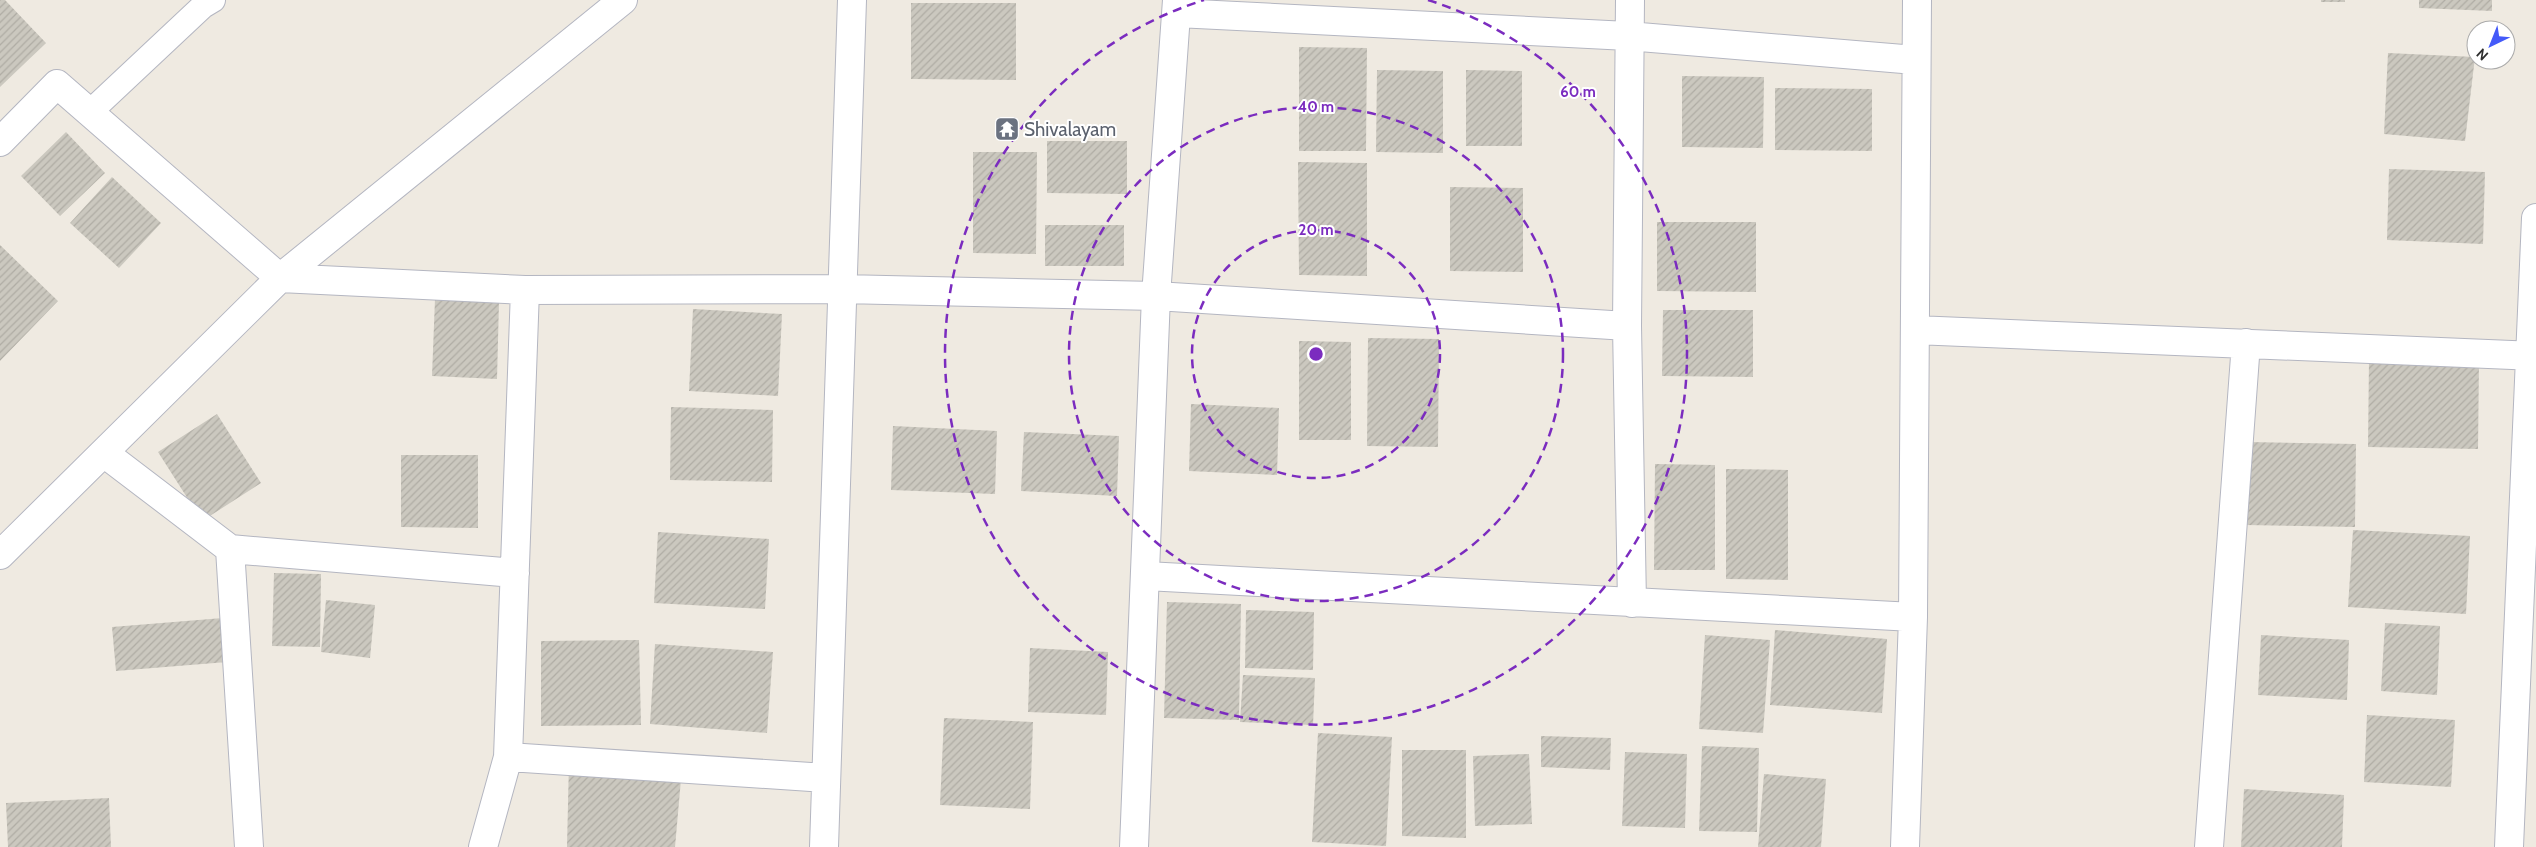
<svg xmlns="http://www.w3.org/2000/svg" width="2536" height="847" font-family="Cabin,sans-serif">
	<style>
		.building { fill: url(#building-hatch) }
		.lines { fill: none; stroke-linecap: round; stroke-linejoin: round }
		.service-casing { stroke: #b4b6c1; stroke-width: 26 }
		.minor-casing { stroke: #b4b6c1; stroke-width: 30 }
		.service { stroke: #fff; stroke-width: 24 }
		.minor { stroke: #fff; stroke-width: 28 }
		.ring { fill: none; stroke: #7b2cbf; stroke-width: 2.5; stroke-dasharray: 9 6 }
		.labels { text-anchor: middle; stroke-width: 4; stroke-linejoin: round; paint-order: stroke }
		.worship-label { font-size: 19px; fill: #5b616d; stroke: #fff; text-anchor: start }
		.centre { fill: #7b2cbf; stroke: #fff; stroke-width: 2.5 }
		.ring-label { font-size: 15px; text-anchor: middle; font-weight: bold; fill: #7b2cbf; stroke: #fff; stroke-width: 4; stroke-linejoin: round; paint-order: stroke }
	</style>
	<defs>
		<pattern id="building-hatch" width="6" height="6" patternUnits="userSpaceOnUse" patternTransform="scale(1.25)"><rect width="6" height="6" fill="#cbc8bf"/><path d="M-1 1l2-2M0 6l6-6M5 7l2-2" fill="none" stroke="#afaca4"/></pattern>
	</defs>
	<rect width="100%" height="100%" fill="#efeae1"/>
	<path class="building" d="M0 0H5L46 43 0 87Z
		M2321 0H2345V2H2321Z
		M2419 0H2492V11L2419 8Z
		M911 3H1016V80L911 79Z
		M1299 47 1367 48 1366 151H1299Z
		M2388 53 2475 57 2465 141 2384 134Z
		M1377 70 1443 71V153L1376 152Z
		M1466 70 1522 71V146H1466Z
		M1682 76 1764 77 1763 148 1682 147Z
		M1775 88 1872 89V151L1775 150Z
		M66 132 105 173 60 216 21 176Z
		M1047 141H1127V194L1047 193Z
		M973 152H1037L1036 254 973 253Z
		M1298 162 1367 163V276L1299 275Z
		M2389 169 2485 172 2483 244 2387 240Z
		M112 177 161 223 119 268 70 223Z
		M1450 187 1523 188V272L1450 271Z
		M1657 222H1756V292L1657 291Z
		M1045 225H1124V266H1045Z
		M0 245 58 301 0 361Z
		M435 299 499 302 497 379 432 376Z
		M693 309 782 314 778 396 689 391Z
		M1663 310H1753V377L1662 376Z
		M1368 338 1439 339 1438 447 1367 446Z
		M1299 341 1351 342V440H1299Z
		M2369 359 2479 361 2478 449 2368 447Z
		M1191 404 1279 408 1277 475 1189 471Z
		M671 407 773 410 772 482 670 480Z
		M217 414 261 483 202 521 158 452Z
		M893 426 997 431 995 494 891 490Z
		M1024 432 1119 436 1117 496 1021 491Z
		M2247 442 2356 444 2355 527 2245 525Z
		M401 455H478V528L401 527Z
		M1655 464 1715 465V570H1654Z
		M1726 469 1788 470V580L1726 579Z
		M2353 530 2470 536 2466 614 2348 607Z
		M658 532 769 539 765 609 654 603Z
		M274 573 321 574 320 647 272 646Z
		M326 600 375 605 370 658 321 652Z
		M1167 602 1241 604 1239 720 1164 718Z
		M1246 610 1314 612 1313 670 1245 668Z
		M223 618 227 662 116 671 112 627Z
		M2385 623 2440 626 2437 695 2381 691Z
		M1775 630 1887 639 1882 713 1770 705Z
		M1705 635 1770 640 1763 733 1699 729Z
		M2261 635 2349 640 2347 700 2258 695Z
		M639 640 641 725 541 726V641Z
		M655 644 773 652 767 733 650 724Z
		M1030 648 1108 652 1106 715 1028 712Z
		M1243 675 1315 678 1313 725 1240 722Z
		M2367 715 2455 720 2451 787 2364 782Z
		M944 718 1033 722 1030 809 940 805Z
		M1318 733 1392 737 1386 846 1312 842Z
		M1541 736 1611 738 1610 770 1541 767Z
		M1702 746 1759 748 1757 832 1699 831Z
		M1402 750H1466V838L1402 836Z
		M1625 752 1687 754 1685 828 1622 826Z
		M1529 754 1532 824 1475 826 1473 756Z
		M569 761 682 768 675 847H567Z
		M1764 774 1826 779 1821 847H1758Z
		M2244 789 2344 795 2342 847H2241Z
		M109 798 111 847H8L6 803Z"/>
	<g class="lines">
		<defs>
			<path id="service" d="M90 112 203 6 213 0"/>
			<path id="minor" d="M1630 0 1627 326 1632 603
				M1177 13 1628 36 1915 60
				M0 142 57 84 280 278 0 555
				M280 278 525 290 842 289 1156 296 1627 326
				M280 278 623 0
				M525 290 508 757 826 778
				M1915 330 2536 356
				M104 453 230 549 515 573
				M230 549 249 847
				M1146 576 1913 617
				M483 847 508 757
				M824 847 852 0
				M1134 847 1156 296 1177 0
				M1905 847 1913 617 1917 0
				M2209 847 2246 343
				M2509 847 2536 218"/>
		</defs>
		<use href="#service" class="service-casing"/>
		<use href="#minor" class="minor-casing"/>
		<use href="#service" class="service"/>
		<use href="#minor" class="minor"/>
	</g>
	<g class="ring">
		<circle cx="1316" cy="354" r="124"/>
		<circle cx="1316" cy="354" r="247"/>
		<path d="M1428 0A371 371 0 1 1 1204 0"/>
	</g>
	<defs>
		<symbol id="temple-square" viewBox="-11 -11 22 22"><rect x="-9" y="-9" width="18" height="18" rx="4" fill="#6b7280" stroke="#fff"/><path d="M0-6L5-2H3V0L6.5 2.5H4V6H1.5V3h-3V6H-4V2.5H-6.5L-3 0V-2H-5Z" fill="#fff"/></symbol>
	</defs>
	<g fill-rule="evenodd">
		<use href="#temple-square" x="993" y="115" width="28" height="28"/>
	</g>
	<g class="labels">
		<g class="worship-label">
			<text x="1024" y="136">Shivalayam</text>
		</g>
	</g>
	<circle cx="1316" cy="354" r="8" class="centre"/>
	<g class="ring-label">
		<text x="1578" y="97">60 m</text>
		<text x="1316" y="112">40 m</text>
		<text x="1316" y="235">20 m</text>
	</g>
	<g transform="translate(2491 45) rotate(223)"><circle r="24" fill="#ffffff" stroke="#ababab"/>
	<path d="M0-4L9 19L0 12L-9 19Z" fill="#445af9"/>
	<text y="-8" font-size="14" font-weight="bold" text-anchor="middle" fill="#2e2e2e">N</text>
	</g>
</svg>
